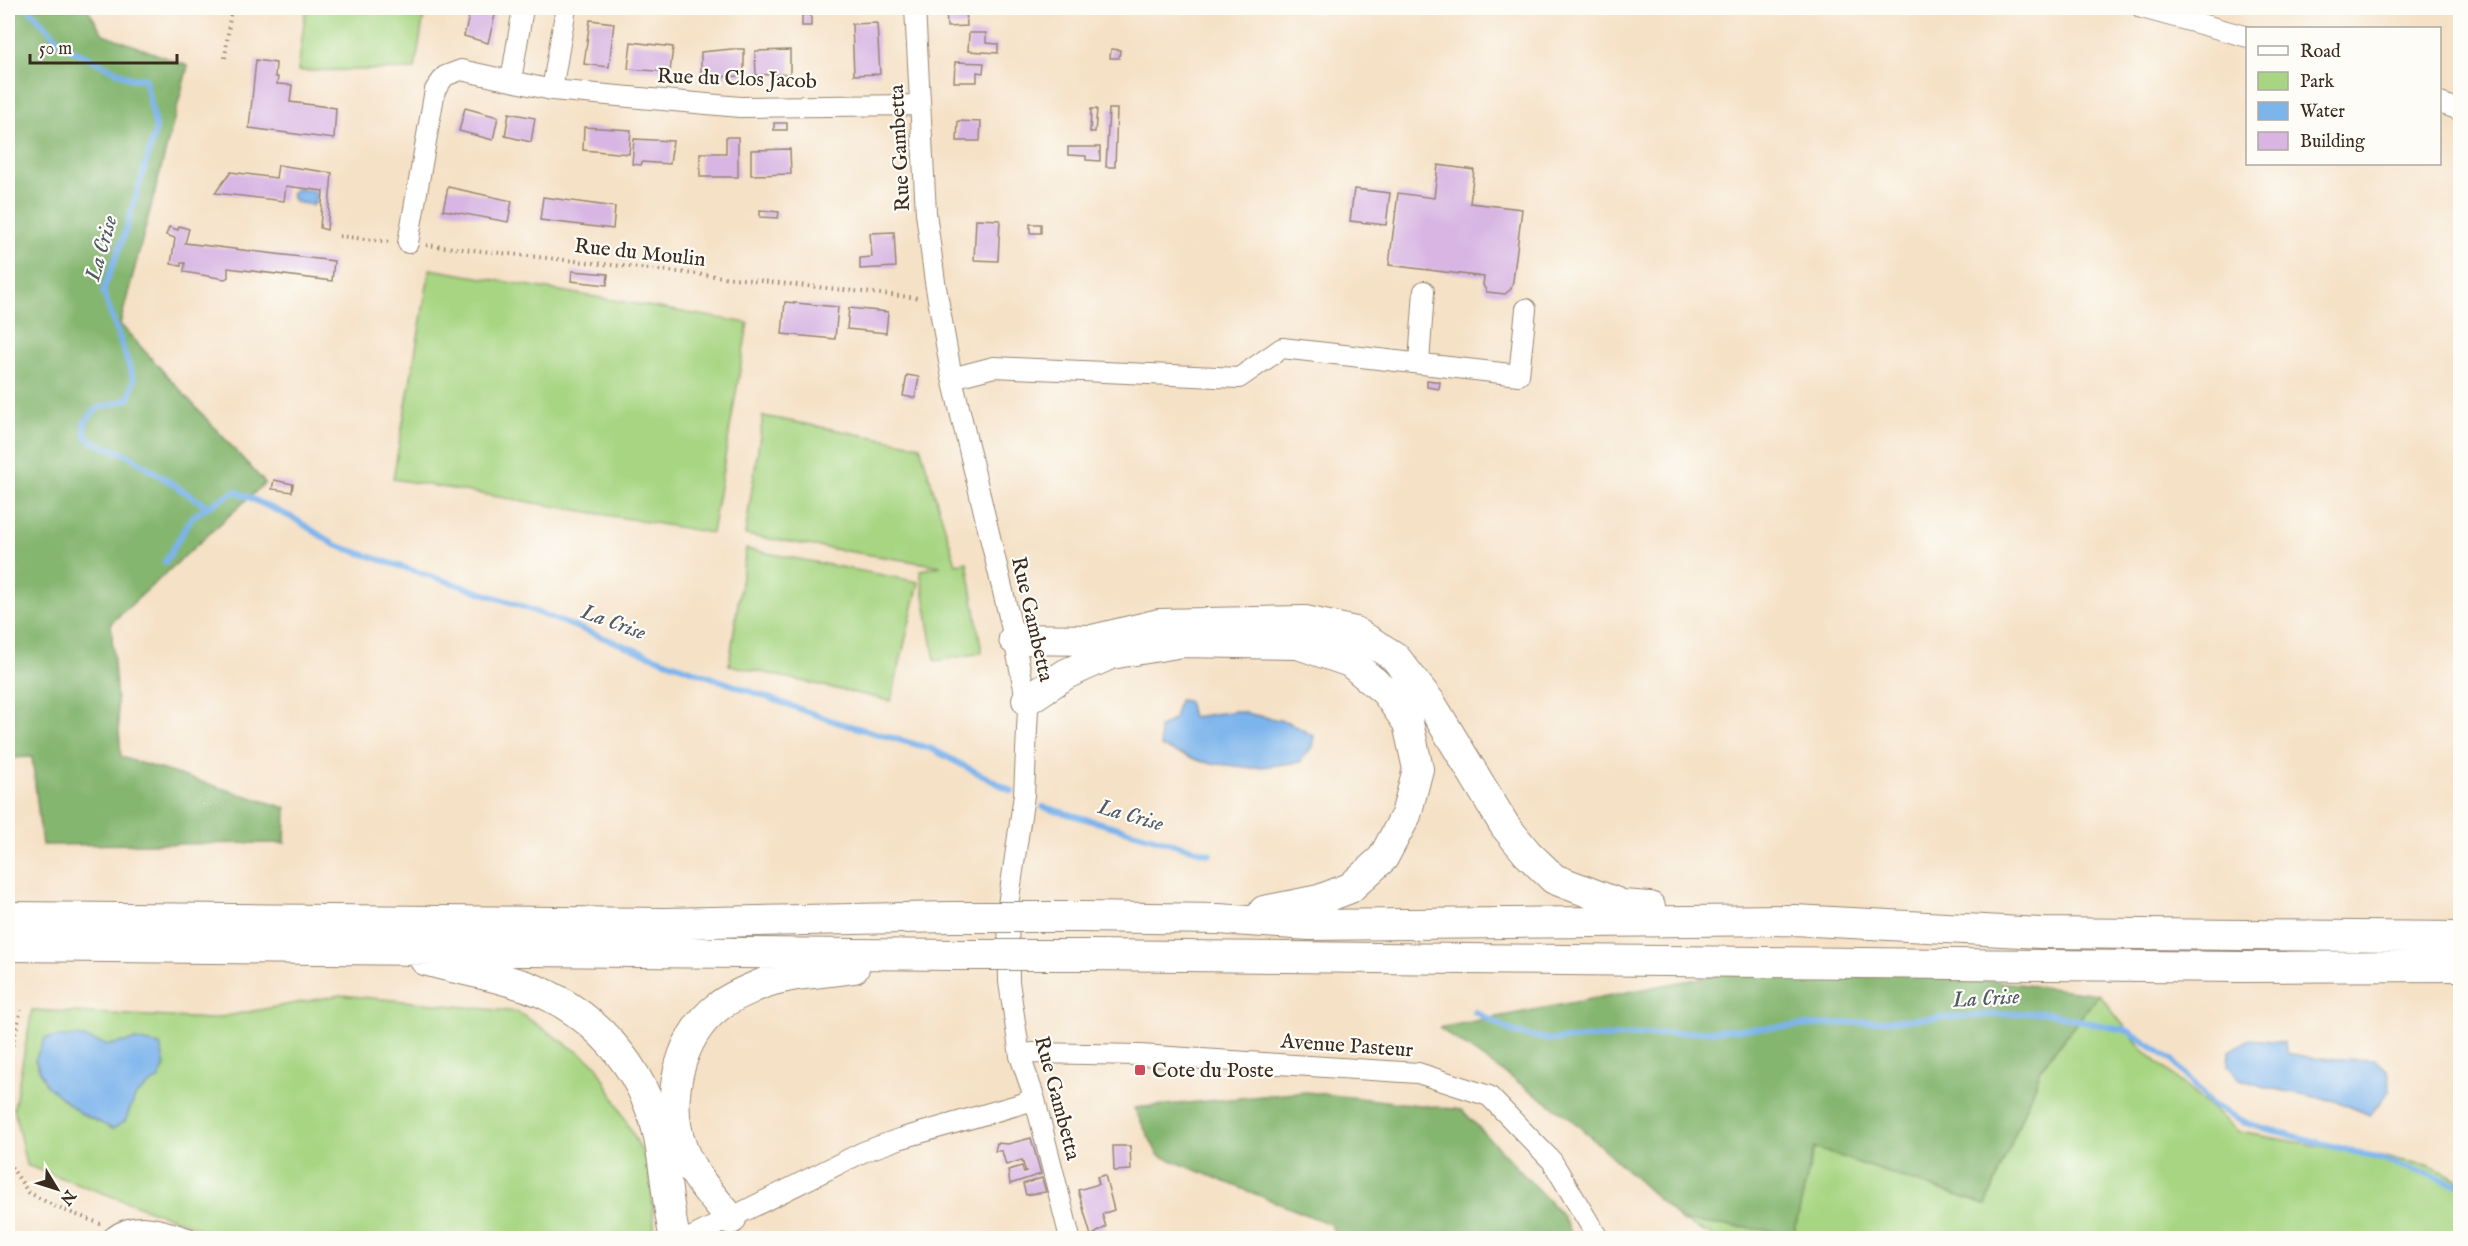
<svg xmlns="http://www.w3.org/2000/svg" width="2468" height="1246" font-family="'IM FELL English',serif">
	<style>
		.green { fill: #a7d582; stroke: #718050; stroke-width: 1.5 }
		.forest { fill: #85b670; stroke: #607047; stroke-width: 1.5 }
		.water { fill: #7cb4ec; stroke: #5c6f85; stroke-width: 1.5 }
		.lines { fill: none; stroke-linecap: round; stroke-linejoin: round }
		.stream { stroke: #7cb4ec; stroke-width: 6 }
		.building { fill: #d8b5e3 }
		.minor-casing { stroke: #988672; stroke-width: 22 }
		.highway-casing { stroke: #988672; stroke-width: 32 }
		.path { stroke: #988672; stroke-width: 4; stroke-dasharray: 1.5 4.5; stroke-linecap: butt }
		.minor { stroke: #fff; stroke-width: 20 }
		.highway { stroke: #fff; stroke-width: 30 }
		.highway-bridge-casing { stroke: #988672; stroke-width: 32; stroke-linecap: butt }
		.highway-bridge { stroke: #fff; stroke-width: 30 }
		.poi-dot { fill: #d1495b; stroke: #fdfcf7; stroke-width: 2 }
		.labels { text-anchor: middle; stroke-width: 4.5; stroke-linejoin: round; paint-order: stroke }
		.street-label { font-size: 21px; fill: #3b2a1e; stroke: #fdfcf7 }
		.poi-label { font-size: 21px; fill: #3b2a1e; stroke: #fdfcf7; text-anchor: start }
		.water-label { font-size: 22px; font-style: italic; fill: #525a66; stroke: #fdfcf7 }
	</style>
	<rect width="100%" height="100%" fill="#fdfcf7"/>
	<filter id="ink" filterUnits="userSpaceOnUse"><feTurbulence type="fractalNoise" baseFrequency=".0167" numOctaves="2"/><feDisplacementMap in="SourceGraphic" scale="12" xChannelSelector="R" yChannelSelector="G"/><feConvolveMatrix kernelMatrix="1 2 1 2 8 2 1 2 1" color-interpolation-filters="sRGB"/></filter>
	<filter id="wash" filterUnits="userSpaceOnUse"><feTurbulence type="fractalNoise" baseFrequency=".008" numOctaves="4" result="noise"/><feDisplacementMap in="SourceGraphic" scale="24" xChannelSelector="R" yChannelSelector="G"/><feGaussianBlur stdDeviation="1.35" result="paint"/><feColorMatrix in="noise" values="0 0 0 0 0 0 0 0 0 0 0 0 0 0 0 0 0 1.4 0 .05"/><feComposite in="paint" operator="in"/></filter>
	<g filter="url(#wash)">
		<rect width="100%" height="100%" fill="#f5e1c6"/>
		<path class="green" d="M306 8H425L415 69 298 71Z
			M430 269 748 323 712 533 393 479Z
			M763 416 920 446 956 564 967 562 982 653 935 661 920 570 941 566 745 535Z
			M746 549 919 582 891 701 729 665Z
			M2099 994 2142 1049 2239 1132 2428 1165 2460 1180V1238H1717L1682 1221 1793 1233 1814 1148 1986 1205 2042 1067Z
			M340 995 518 1012 596 1064 650 1167 655 1238H226L26 1165 14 1108 32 1010 210 1019Z"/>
		<path class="forest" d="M8 8H87L103 34 188 66 120 324 265 483 111 623 121 757 286 808 285 843 42 845 32 757 8 758Z
			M1806 958 2099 994 2042 1067 1986 1205 1814 1148 1794 1233 1682 1221 1570 1118 1439 1028Z
			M1306 1092 1462 1110 1562 1215 1574 1238H1338L1330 1224 1158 1155 1134 1108Z"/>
		<path class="water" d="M296 189 314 191 317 195 316 203 312 205 295 202 291 194Z
			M1179 700 1188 701 1192 717 1236 711 1288 722 1314 736 1312 747 1300 762 1253 768 1203 762 1161 747 1159 728 1174 719Z
			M77 1036 109 1045 135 1040 160 1045 165 1066 159 1078 136 1095 125 1121 113 1129 80 1113 46 1085 35 1060 45 1038Z
			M2250 1039 2284 1042 2287 1053 2312 1058 2375 1060 2388 1070 2390 1090 2370 1115 2336 1101 2269 1088 2240 1079 2228 1066 2229 1051Z"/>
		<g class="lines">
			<path class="stream" d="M28 8 64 46 132 79 145 78 156 129 123 239 103 291 134 380 129 399 96 409 84 423 86 437 95 443 128 455 208 507 235 491 295 519 335 545 513 603 646 654 836 722 932 749 1012 791
				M165 562 192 517 208 507
				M1043 807 1210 854
				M1475 1012 1515 1033 1552 1040 2042 1012 2128 1031 2172 1060 2212 1105 2249 1124 2374 1157 2460 1185"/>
		</g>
		<g id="blocks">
			<path class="building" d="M471 8H495L496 11 488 43 464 36Z
				M946 8H966L967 26 947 27Z
				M1105 8H1121L1118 13 1104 11Z
				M802 15H811V26H802Z
				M590 20 614 23 609 67 584 64Z
				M877 23 880 74 854 75 852 24Z
				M969 33H986V43L998 44V53L968 51Z
				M631 42 673 47 670 72 628 69Z
				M732 49H744V76L701 77V52Z
				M1111 49 1120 50 1119 58H1110Z
				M790 50V74L756 75 755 51Z
				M256 60 276 63 275 77H278L277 84 292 85 290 102 336 108 334 139 249 128Z
				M955 62 984 63 983 73 977 72V82H954Z
				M465 108 498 117 493 140 459 131Z
				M1091 109H1097L1095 132H1090Z
				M1109 109H1117L1115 167H1106Z
				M509 113 535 118 531 142 505 136Z
				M958 121 981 122 980 141H957Z
				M774 123H787V130H774Z
				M584 127 631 130 629 154 583 150Z
				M726 137H738V177H700V153H726Z
				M634 139 673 141 670 164 642 162 641 165 632 164Z
				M1068 147H1100V161L1086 160V156L1068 155Z
				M790 149 791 174 751 175V150Z
				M278 165 332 173 327 230 320 228 323 191 286 186 284 201 215 193 231 172 276 178Z
				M1438 165 1474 170 1470 203 1522 209 1513 281 1511 289 1505 294 1487 292 1483 285 1484 277 1389 265 1398 193 1434 198Z
				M448 187 512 201 508 222 443 210Z
				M1354 189 1390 193 1386 225 1350 221Z
				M543 197 615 207 613 229 540 220Z
				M760 210 779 212 778 218 760 217Z
				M976 219 1000 220 998 261 974 260Z
				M1030 224H1041V233H1030Z
				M179 226 189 229 185 243 334 261 332 281 228 268V277L225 279 184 272 185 263H181V266L171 264 175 238 166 235 169 227 178 230Z
				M894 232 896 267 860 269V258L872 257 870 233Z
				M572 271 608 274 607 285 571 281Z
				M785 302 838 307 835 339 782 334Z
				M849 308 888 312 886 333 847 329Z
				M907 375 919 377 915 398 903 396Z
				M1427 380 1440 382 1439 389 1427 387Z
				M274 480 293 484 292 492 272 489Z
				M1031 1138 1041 1174 1010 1184 1008 1170 1022 1166 1024 1173 1026 1172 1022 1160 1006 1165 1002 1151H995L997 1143 1008 1144Z
				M1113 1146H1130L1131 1170 1114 1171Z
				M1105 1175 1114 1210 1102 1214 1106 1227 1091 1236 1078 1190 1099 1184 1097 1177Z
				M1042 1178 1046 1192 1026 1195 1023 1184Z"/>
		</g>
	</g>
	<g filter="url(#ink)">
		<use href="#blocks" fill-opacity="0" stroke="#988672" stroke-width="1.5"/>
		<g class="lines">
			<defs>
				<path id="minor" d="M915 8 926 213 935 282 952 378 1011 625 1028 708 1024 795 1008 905 1009 982 1020 1056 1034 1096 1070 1238
					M2142 8 2248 37
					M511 81 523 8
					M552 90 566 8
					M2440 103 2460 110
					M408 243 435 90 445 76 461 70 552 90 740 107 920 105
					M1419 363 1424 291
					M952 378 994 367 1239 378 1282 348 1519 375 1526 309
					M1020 1056 1032 1053 1140 1055 1418 1073 1489 1096 1552 1161 1598 1238
					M112 1238C136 1218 162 1230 188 1238
					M690 1238 863 1152 899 1139 1024 1103 1034 1096"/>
				<path id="highway" d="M1014 639 1092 640 1159 624 1305 621 1355 632 1395 657 1430 702 1505 826 1527 853 1554 879 1622 905 1650 907
					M1027 700 1066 674 1111 654 1183 642 1298 644 1350 662 1386 692 1408 723 1418 769 1406 815 1383 858 1350 888 1319 900 1264 911
					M8 917 665 923 951 917
					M1082 917 1218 919 1310 925 1794 920 2041 933 2460 937
					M8 946 955 955
					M1088 955 2239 967 2460 966
					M425 960C453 968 481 973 509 981 580 999 636 1055 656 1125 666 1163 666 1201 675 1238
					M731 1219C713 1197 692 1175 682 1148 665 1101 678 1037 719 1006 730 997 746 991 759 985 788 973 823 973 854 968"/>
			</defs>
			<use href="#minor" class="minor-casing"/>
			<use href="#highway" class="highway-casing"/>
			<path class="path" d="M225 58 231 8
				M339 236 391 242
				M426 245 919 298
				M8 1063 21 1010
				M8 1162 28 1192 56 1207 101 1224"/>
			<use href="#minor" class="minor"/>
			<use href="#highway" class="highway"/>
			<defs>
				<path id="highway-bridge" d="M951 917H1082
					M955 955H1088"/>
			</defs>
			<use href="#highway-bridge" class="highway-bridge-casing"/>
			<use href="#highway-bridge" class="highway-bridge"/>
		</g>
	</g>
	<rect class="poi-dot" x="1134" y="1064" width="12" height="12" rx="3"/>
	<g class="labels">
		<g class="street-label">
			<text transform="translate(737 78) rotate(2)" y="7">Rue du Clos Jacob</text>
			<text transform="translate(899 148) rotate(-93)" y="7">Rue Gambetta</text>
			<text transform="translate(640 252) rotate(6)" y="7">Rue du Moulin</text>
			<text transform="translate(1033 619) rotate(77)" y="7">Rue Gambetta</text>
			<text transform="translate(1347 1045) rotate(4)" y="7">Avenue Pasteur</text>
			<text transform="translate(1058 1098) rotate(75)" y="7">Rue Gambetta</text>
		</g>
		<g class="poi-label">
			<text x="1152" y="1077">Cote du Poste</text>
		</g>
		<g class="water-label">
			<text transform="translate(100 248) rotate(-74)" y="8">La Crise</text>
			<text transform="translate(614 621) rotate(20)" y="8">La Crise</text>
			<text transform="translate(1131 814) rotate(16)" y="8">La Crise</text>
			<text transform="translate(1986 997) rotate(-3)" y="8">La Crise</text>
		</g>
	</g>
	<rect width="2468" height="1246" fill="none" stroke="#fdfcf7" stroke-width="30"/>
	<rect x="2246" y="27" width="195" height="138" fill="#fdfcf7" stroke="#afa8a0" stroke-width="1.5"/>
	<rect x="2258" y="46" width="30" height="9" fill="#ffffff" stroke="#afa8a0" stroke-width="1.5"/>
	<text x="2300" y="57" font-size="18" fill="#3b2a1e">Road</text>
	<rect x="2258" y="72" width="30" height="18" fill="#a7d582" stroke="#afa8a0" stroke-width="1.5"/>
	<text x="2300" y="87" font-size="18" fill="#3b2a1e">Park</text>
	<rect x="2258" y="102" width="30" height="18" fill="#7cb4ec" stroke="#afa8a0" stroke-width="1.5"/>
	<text x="2300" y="117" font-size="18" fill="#3b2a1e">Water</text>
	<rect x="2258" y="132" width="30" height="18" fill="#d8b5e3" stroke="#afa8a0" stroke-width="1.5"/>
	<text x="2300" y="147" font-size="18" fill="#3b2a1e">Building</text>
	<g transform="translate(57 1189) rotate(128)" stroke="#fdfcf7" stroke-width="4.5" paint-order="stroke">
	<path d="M0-4.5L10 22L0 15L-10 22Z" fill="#3b2a1e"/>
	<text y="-9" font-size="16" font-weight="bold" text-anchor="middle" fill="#3b2a1e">N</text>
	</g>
	<path d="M30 54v9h147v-9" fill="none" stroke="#3b2a1e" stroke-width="3"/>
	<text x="39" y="54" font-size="18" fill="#3b2a1e" stroke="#fdfcf7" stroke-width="4.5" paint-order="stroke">50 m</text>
</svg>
